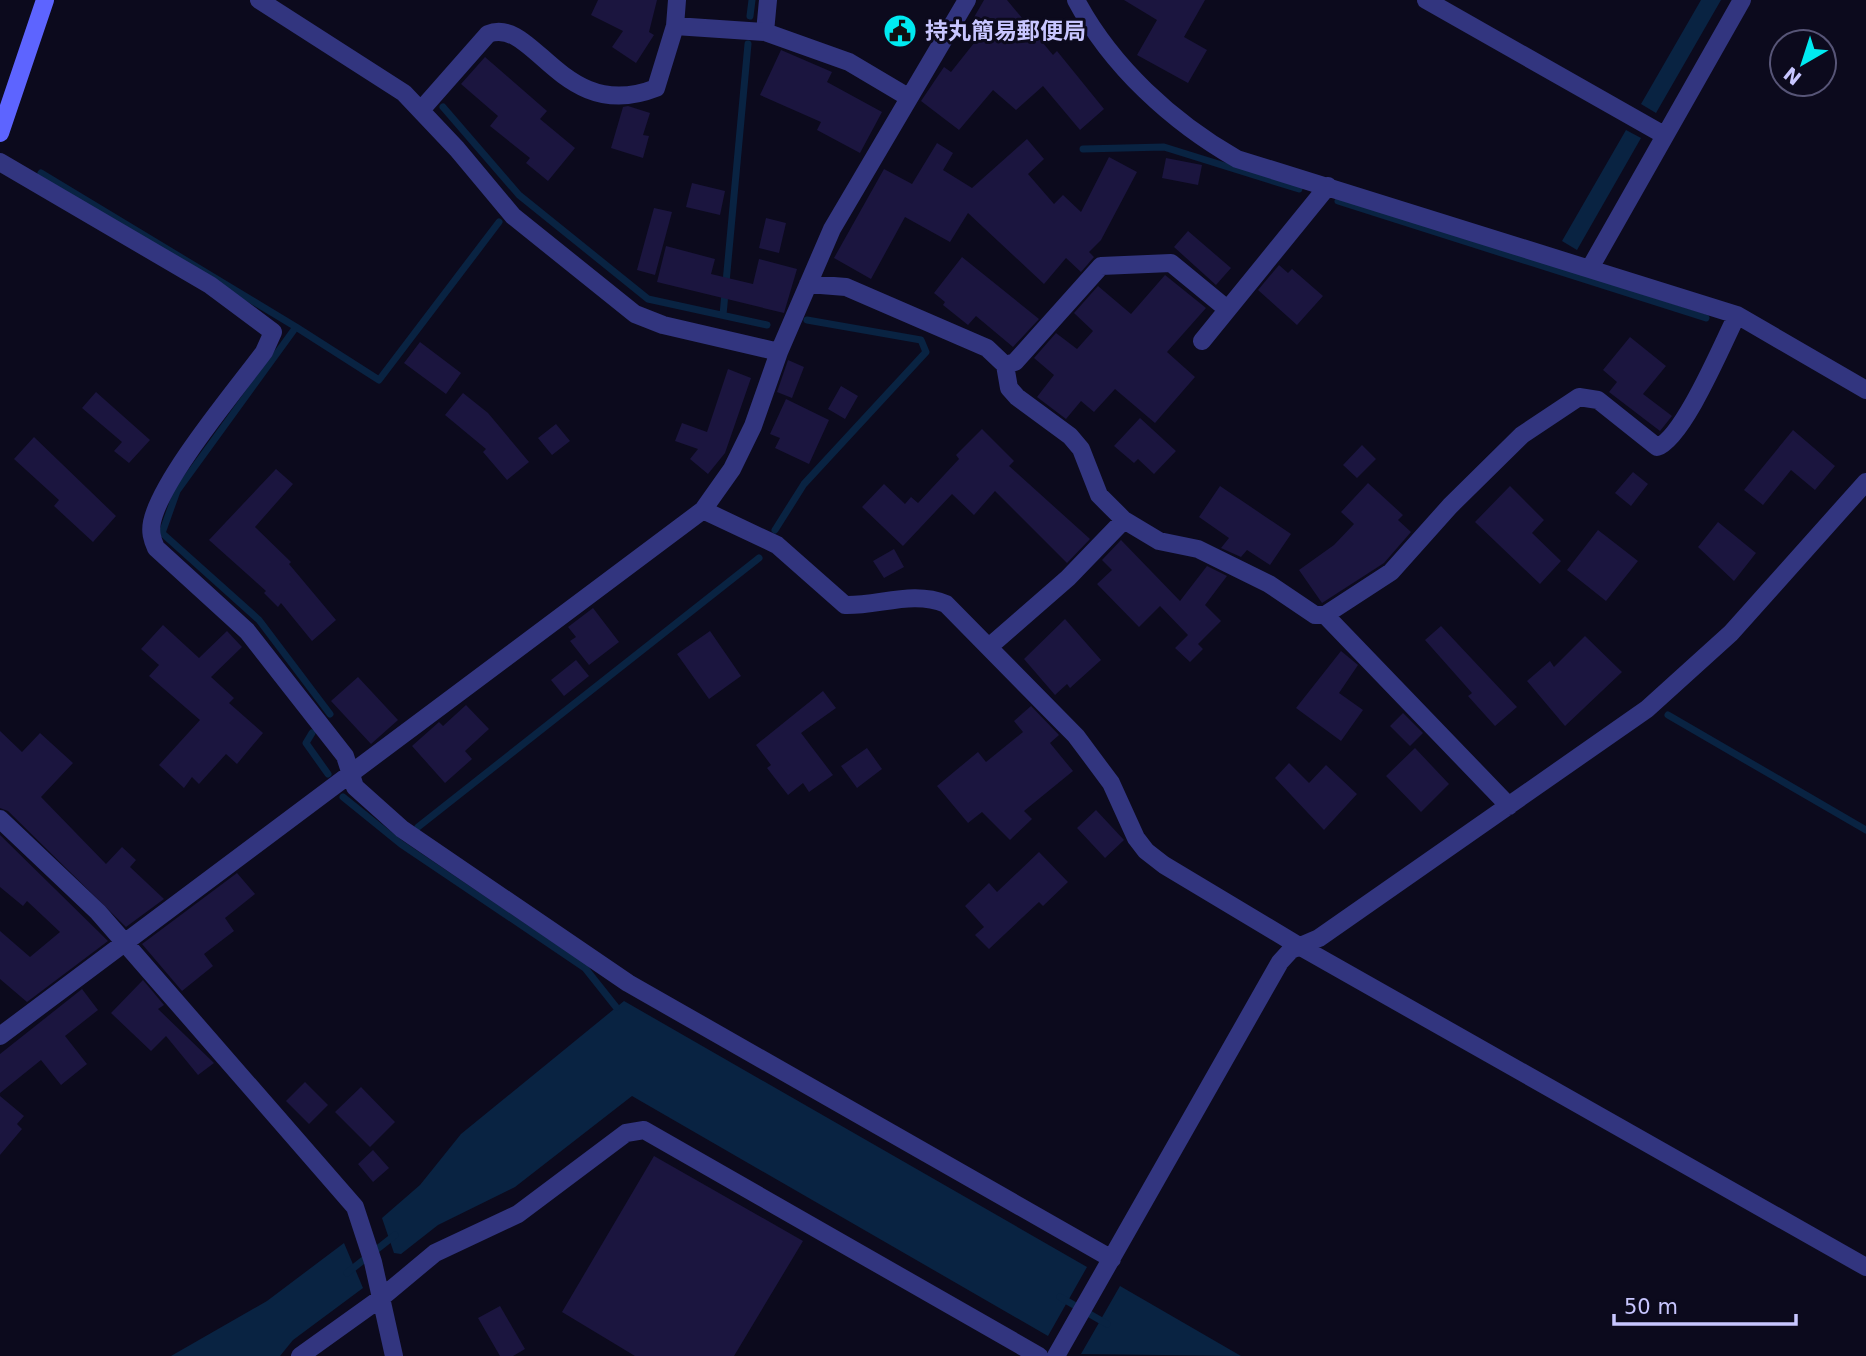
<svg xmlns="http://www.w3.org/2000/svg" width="1866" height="1356" font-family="'DejaVu Sans','Noto Sans JP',sans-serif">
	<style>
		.water { fill: #092342 }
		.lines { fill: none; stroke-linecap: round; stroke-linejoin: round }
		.stream { stroke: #092342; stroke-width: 7 }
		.building { fill: #1b153f }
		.minor { stroke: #32357f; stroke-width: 18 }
		.secondary { stroke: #5d64ff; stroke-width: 18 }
		.labels { text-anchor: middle; stroke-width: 6; stroke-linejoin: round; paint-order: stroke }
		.poi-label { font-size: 23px; font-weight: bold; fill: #c8c6ff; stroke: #0c0a1d; text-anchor: start }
	</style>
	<rect width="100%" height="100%" fill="#0c0a1d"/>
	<path class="water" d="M1701 0H1721L1656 113 1641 104Z
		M1626 130 1641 138 1577 250 1562 241Z
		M624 1001 1087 1267 1048 1336 632 1096 515 1187 438 1225 401 1254 394 1253 382 1218 420 1185 461 1134Z
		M344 1243 363 1288 293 1340 280 1356H171L267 1301Z
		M1120 1286 1241 1356 1081 1354Z"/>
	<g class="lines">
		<path class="stream" d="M750 16 752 0
			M443 107 519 195 648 299 767 325
			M1083 149 1164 147 1299 189
			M41 173 296 327 379 380 499 222
			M1338 201 1706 318
			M723 315 748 44
			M296 327 177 491 162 533 259 620 330 714
			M775 530 804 484 926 352 921 340 807 320
			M1668 715 1866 830
			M312 733 306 743 328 774
			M343 797 401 844 585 968 616 1007
			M418 827 759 558
			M347 1273 395 1235
			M1060 1297 1107 1324"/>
	</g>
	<path class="building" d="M598 0H657L649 32 654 35 636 63 612 47 623 31 591 15Z
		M984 0H1007L1053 55 1057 51 1104 109 1080 130 1043 86 1016 110 993 90 959 130 921 101 944 67 951 72 982 33 969 26Z
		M1124 0H1205L1184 37 1207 50 1188 83 1137 55 1157 20Z
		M894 15 918 30 906 47 883 32Z
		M781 50 832 72 827 82 882 112 860 153 817 130 821 122 760 95Z
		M485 57 547 111 540 119 575 148 548 181 526 163 530 158 490 126 498 116 461 84Z
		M628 106 650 113 643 135 649 136 643 158 611 148 623 107Z
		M1027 139 1044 159 1028 174 1054 204 1063 195 1081 212 1109 157 1137 172 1101 240 1089 252 1094 257 1081 272 1066 258 1044 284 968 213 950 242 905 217 871 279 834 258 884 169 912 184 937 143 953 153 943 170 972 188Z
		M1166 158 1202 165 1198 185 1162 178Z
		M692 183 725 191 720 215 686 207Z
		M654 208 672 212 655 275 637 270Z
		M766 218 786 223 779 253 759 248Z
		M1188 231 1231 268 1216 285 1174 247Z
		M666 246 715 259 711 274 753 284 759 259 797 269 784 313 657 282Z
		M962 257 1039 319 1013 347 976 316 968 325 943 305 945 302 934 293Z
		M1279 265 1288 273 1292 269 1323 296 1297 325 1258 290Z
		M1165 275 1206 308 1167 352 1195 377 1155 423 1115 389 1094 412 1081 401 1066 419 1037 397 1054 375 1034 358 1056 333 1077 349 1093 331 1074 313 1098 286 1131 314Z
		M1630 337 1666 366 1643 394 1672 416 1660 431 1609 392 1617 382 1603 370Z
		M420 342 461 373 446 394 404 363Z
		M788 360 804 367 792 398 777 392Z
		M728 369 751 378 725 453 708 474 690 459 698 449 675 441 682 423 707 432Z
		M841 386 858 396 845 419 828 409Z
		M96 392 150 440 129 463 114 451 122 442 82 408Z
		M463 393 488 413 529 462 507 480 483 452 486 449 445 415Z
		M786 399 829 420 809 464 775 448 780 438 770 434Z
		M1140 418 1176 451 1154 474 1138 459 1134 463 1114 446Z
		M556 424 570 441 552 455 538 438Z
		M982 429 1014 461 1009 466 1090 539 1067 563 995 491 974 515 952 494 903 546 862 507 884 484 905 504 911 497 918 503 959 459 956 455Z
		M1793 430 1835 466 1815 490 1791 470 1763 505 1744 490Z
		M34 437 116 516 93 542 54 506 59 500 14 459Z
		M1362 445 1376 459 1357 478 1343 465Z
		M276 469 293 484 255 527 291 562 289 564 336 620 312 641 281 603 278 607 264 593 266 591 209 540Z
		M1633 472 1648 484 1631 506 1615 493Z
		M1368 483 1403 515 1398 520 1411 532 1384 563 1322 603 1299 570 1334 545 1354 524 1341 512Z
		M1220 486 1291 534 1270 565 1247 550 1241 557 1221 548 1229 538 1199 517Z
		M1510 486 1544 520 1532 533 1561 561 1540 584 1475 522Z
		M1718 522 1756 553 1734 581 1698 547Z
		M1598 530 1638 561 1606 601 1567 570Z
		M1121 540 1180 601 1207 566 1227 576 1205 605 1221 621 1198 644 1203 649 1190 662 1175 648 1188 635 1160 606 1139 627 1097 584 1112 570 1102 560Z
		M894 549 904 567 884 578 873 561Z
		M593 608 619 642 589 665 570 641 576 637 568 627Z
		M1065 619 1101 660 1070 688 1067 684 1055 695 1024 659Z
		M163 625 199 658 227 631 242 647 211 677 234 698 229 703 263 733 237 764 226 754 199 784 192 777 184 788 159 765 200 720 149 676 159 665 141 649Z
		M1441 626 1517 707 1495 726 1468 696 1472 693 1425 640Z
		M710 631 741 676 709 699 677 654Z
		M1585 636 1622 672 1565 726 1527 681 1550 661 1554 667Z
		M1341 651 1358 665 1339 693 1363 710 1341 741 1296 708Z
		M576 660 589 676 564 696 551 680Z
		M358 677 398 720 371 744 331 701Z
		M823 691 836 708 801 733 833 775 809 792 803 783 788 795 767 768 771 765 756 745Z
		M466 705 489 729 465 751 472 759 445 783 412 746 439 722 443 726Z
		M1031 706 1059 735 1050 743 1073 771 1024 811 1032 819 1010 840 982 812 968 823 937 786 978 752 986 762 1023 732 1014 721Z
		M1403 713 1423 733 1410 746 1390 726Z
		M0 731 22 752 40 733 73 763 41 797 106 864 122 847 136 860 130 867 164 899 126 927 8 811 0 808Z
		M867 748 882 769 857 788 841 766Z
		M1415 748 1449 784 1421 812 1386 776Z
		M1289 763 1309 783 1326 765 1357 794 1324 830 1275 778Z
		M1096 810 1124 840 1105 858 1077 828Z
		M0 835 108 941 27 1002 0 979V931L30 957 60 932 27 901 23 906 0 887Z
		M1039 852 1068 882 1043 906 1039 902 989 949 975 935 984 927 965 906 989 883 997 892Z
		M237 873 255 894 225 918 234 931 204 954 213 966 182 991 142 944Z
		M143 980 164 1005 158 1009 214 1063 198 1075 166 1036 151 1051 111 1013Z
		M82 989 98 1010 65 1036 87 1064 61 1085 41 1060 0 1093V1054Z
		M305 1082 328 1105 309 1124 286 1101Z
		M361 1087 395 1122 370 1147 335 1112Z
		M0 1096 24 1116 17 1124 22 1129 0 1155Z
		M373 1150 389 1168 373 1182 358 1164Z
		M654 1156 803 1241 734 1356H635L562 1312Z
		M500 1306 525 1349 513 1356H500L478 1318Z"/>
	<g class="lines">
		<path class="minor" d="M259 0 404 93 457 149 513 216 635 314 663 325 779 352
			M1076 0C1111 66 1172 122 1237 159L1737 315 1866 390
			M1426 0 1664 135
			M675 26 765 32 849 62 908 97
			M765 32 768 0
			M421 110 488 34C534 15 562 125 656 88L675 26 677 0
			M0 162 210 285 273 332 264 352C235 391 161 479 152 522 150 532 152 539 156 548L247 631 345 756 355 787 402 829 628 983 1112 1259
			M1590 268 1742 0
			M808 284 846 287 987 348 1005 365 1009 388 1017 397 1070 436 1081 449 1099 495 1124 520 1159 541 1198 549 1269 584 1315 615H1325L1391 572 1450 506 1522 435 1579 397 1598 400 1657 447C1683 439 1723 343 1737 315
			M1202 341 1328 186
			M1005 365 1015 362 1101 266 1171 263 1227 309
			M703 510 777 545 845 605C879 606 913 590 946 604L1076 736 1111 783 1136 838 1146 851 1164 865 1299 946 1866 1267
			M1325 615 1509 806
			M990 646 1068 578 1124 520
			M0 819 98 912 355 1207 373 1262 394 1356
			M0 1036 703 510 732 469 753 426 779 352 832 229 967 0
			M300 1356 381 1298 435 1253 518 1214 626 1133 644 1130 1039 1356
			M1056 1356 1280 962 1291 950 1319 938 1647 709 1731 633 1866 482"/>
		<path class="secondary" d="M0 133 45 0"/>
	</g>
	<defs>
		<symbol id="civic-disc" viewBox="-11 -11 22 22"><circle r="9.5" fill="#00eaf1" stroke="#0c0a1d"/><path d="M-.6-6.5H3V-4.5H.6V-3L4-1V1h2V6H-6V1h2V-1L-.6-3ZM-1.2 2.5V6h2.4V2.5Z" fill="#111"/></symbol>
	</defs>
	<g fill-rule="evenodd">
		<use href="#civic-disc" x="881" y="12" width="38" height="38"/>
	</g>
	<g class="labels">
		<g class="poi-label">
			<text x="925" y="39">持丸簡易郵便局</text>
		</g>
	</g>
	<g transform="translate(1803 63) rotate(219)"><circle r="33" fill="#0c0a1d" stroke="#575577" stroke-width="2"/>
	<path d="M0-5L12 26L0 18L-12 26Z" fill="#00eaf1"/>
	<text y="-10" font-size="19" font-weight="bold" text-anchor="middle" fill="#c8c6ff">N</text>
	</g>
	<path d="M1614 1314v10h182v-10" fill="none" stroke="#c8c6ff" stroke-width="3.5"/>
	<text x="1624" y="1314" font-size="21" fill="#c8c6ff" stroke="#0c0a1d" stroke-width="5" paint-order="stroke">50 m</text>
</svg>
